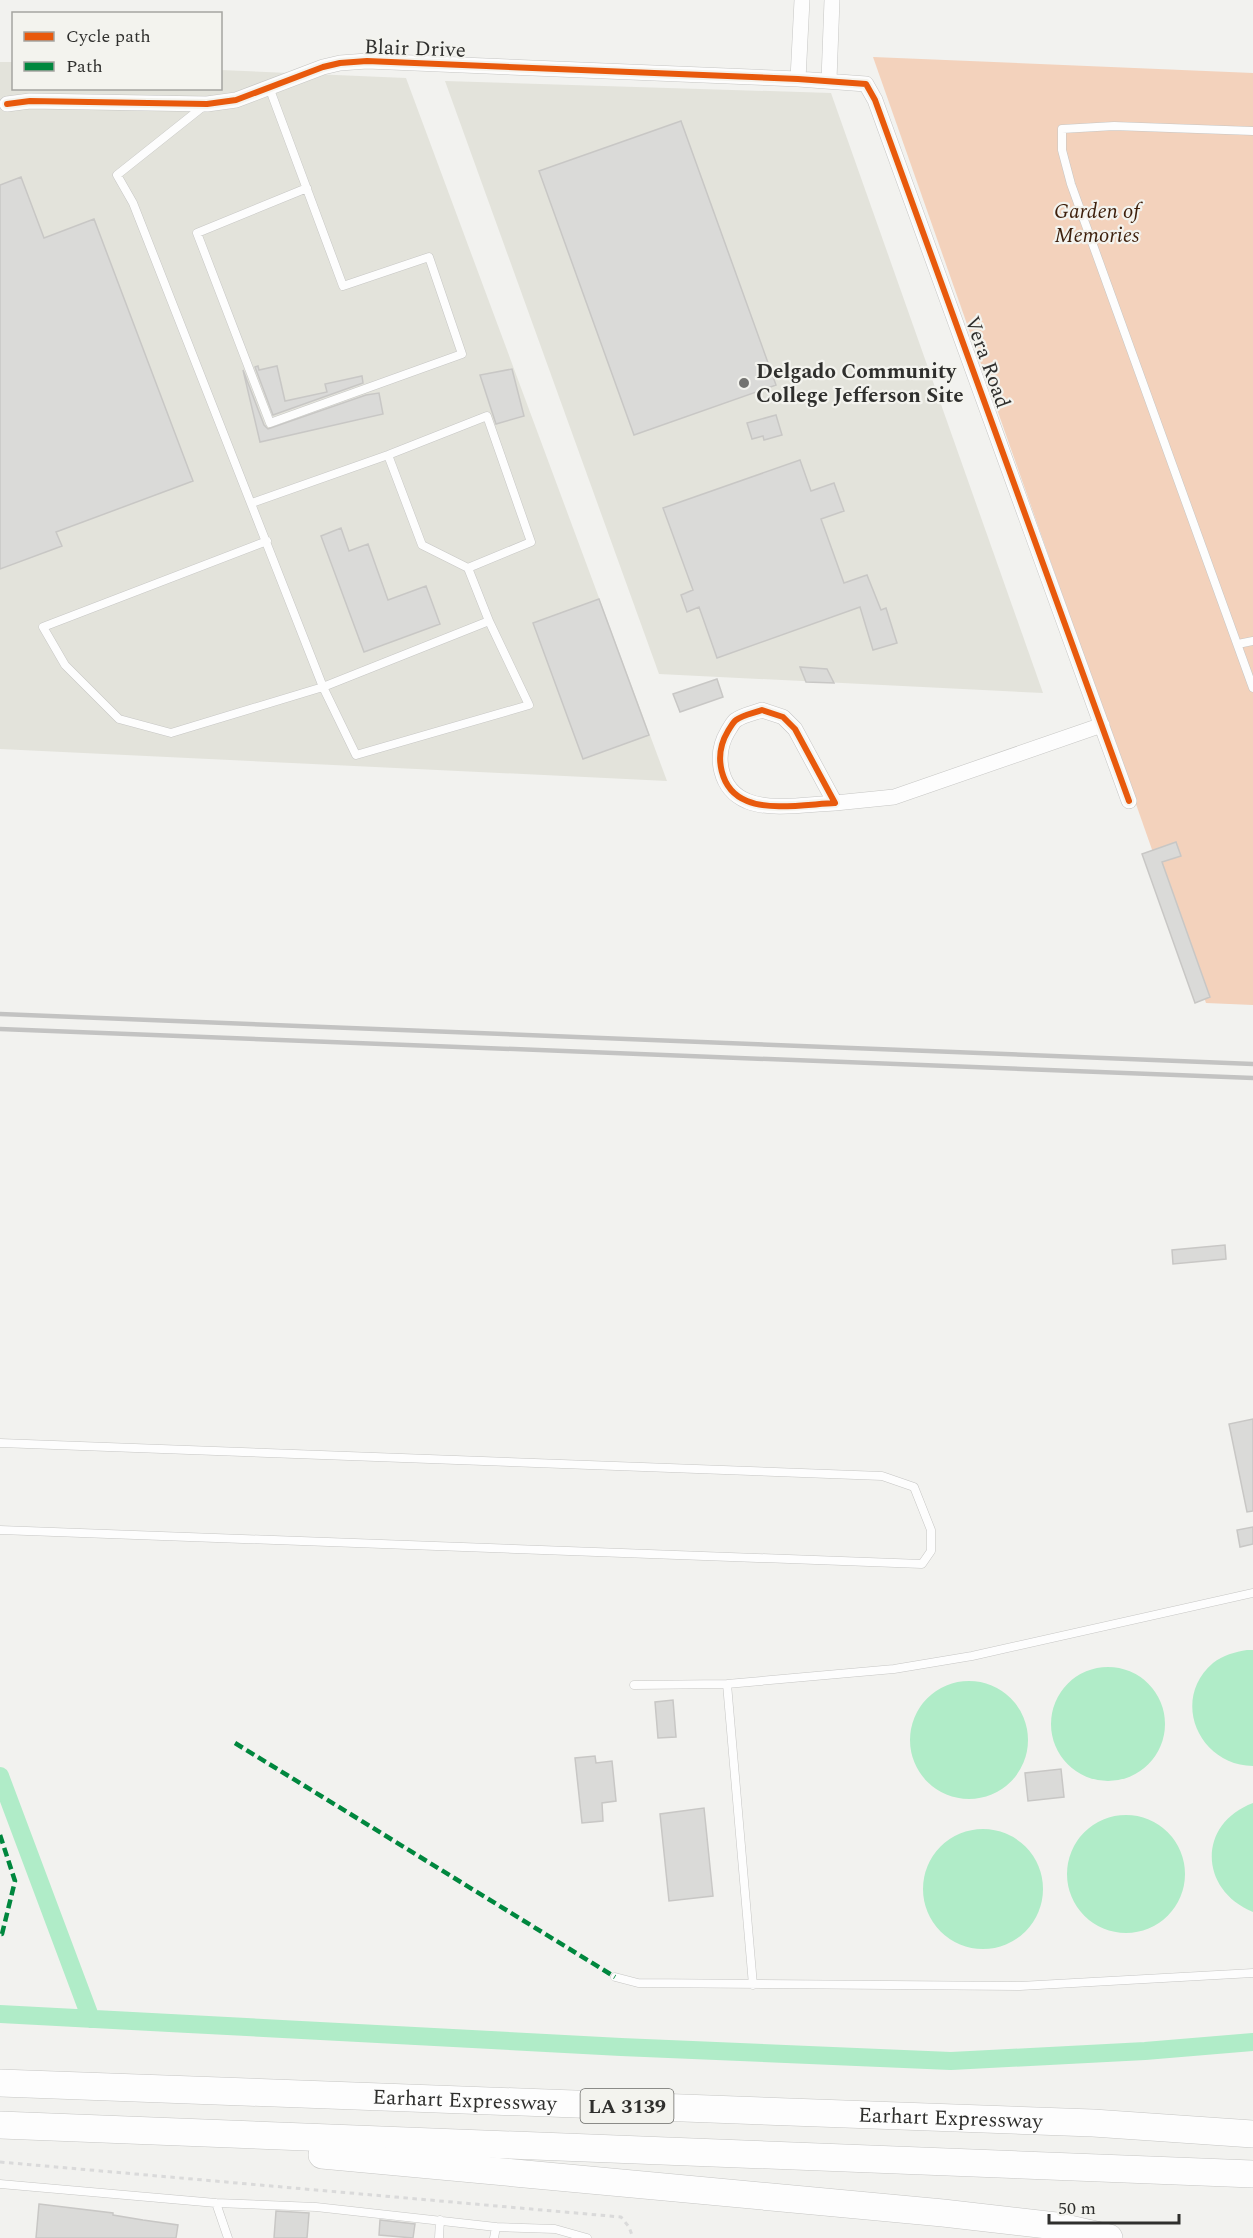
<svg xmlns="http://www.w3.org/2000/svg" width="1253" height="2238" font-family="Spectral,serif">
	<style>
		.built { fill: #e3e3db }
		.green { fill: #f3d2bc }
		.water { fill: #b0ecc8 }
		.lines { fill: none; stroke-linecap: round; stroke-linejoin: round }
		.canal { stroke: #b0ecc8; stroke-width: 18 }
		.building { fill: #dadad8; stroke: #c8c7c5; stroke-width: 1.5 }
		.lane-casing { stroke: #c6c6c4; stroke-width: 9 }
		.street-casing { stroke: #c6c6c4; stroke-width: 16 }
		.highway-casing { stroke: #c6c6c4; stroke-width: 28 }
		.path { stroke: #dadada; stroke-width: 3; stroke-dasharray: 4.5 4.5; stroke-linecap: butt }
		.lane { stroke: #fdfdfd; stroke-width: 8 }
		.street { stroke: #fdfdfd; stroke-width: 15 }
		.highway { stroke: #fdfdfd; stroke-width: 27 }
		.rail { stroke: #c3c3c2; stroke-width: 4.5 }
		.quiet { stroke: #00873e; stroke-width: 4.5; stroke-dasharray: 9 4.5; stroke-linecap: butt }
		.cycleway-casing { stroke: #f3f3ee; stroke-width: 10 }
		.cycleway { stroke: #e8590c; stroke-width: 6 }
		.poi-dot { fill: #737371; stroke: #f3f3ee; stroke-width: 2 }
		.labels { text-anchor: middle; stroke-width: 4.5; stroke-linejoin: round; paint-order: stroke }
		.shield { fill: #f3f3ee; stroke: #6a6a67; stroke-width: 1.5 }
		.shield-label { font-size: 20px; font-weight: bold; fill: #2f2f2d }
		.street-label { font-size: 21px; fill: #2f2f2d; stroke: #f3f3ee }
		.park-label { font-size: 21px; font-style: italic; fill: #3e200c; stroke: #f3f3ee }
		.poi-label { font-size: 21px; font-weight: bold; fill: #2f2f2d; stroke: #f3f3ee; text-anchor: start }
	</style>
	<rect width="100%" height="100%" fill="#f2f2ef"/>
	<path class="built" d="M0 62H13L14 88H220L221 70 406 78 667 781 0 749Z
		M445 81 831 93 1043 693 659 674Z"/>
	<path class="green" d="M873 57 1253 73V1005L1206 1003Z"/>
	<path class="water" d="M1247 1650H1253V1766C1199 1765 1170 1700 1213 1663 1223 1655 1235 1652 1247 1650Z
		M1051 1724a57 57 0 1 1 114 0a57 57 0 1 1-114 0Z
		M910 1740a59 59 0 1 1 118 0a59 59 0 1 1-118 0Z
		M1253 1803V1912C1199 1890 1197 1824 1253 1803Z
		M1067 1874a59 59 0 1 1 118 0a59 59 0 1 1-118 0Z
		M923 1889a60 60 0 1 1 120 0a60 60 0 1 1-120 0Z"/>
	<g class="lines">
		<path class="canal" d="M0 1776 91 2019
			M0 2014 621 2047 951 2061 1145 2051 1253 2042"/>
	</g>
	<path class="building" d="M681 121 776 385 634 435 539 171Z
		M21 177 44 238 94 219 193 481 56 532 62 546 0 569V185Z
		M258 366 259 370 277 366 285 401 327 392 325 384 362 376 363 383 273 415 255 367Z
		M512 369 524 416 496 424 480 375Z
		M243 370 264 425 268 429 366 395 379 393 383 414 260 442Z
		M776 415 782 435 764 440 763 436 752 439 747 423Z
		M800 460 811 491 834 483 844 511 821 519 844 583 867 575 881 610 886 608 897 643 873 650 860 607 717 658 699 607 687 612 681 595 693 590 663 508Z
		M341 528 349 551 368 544 388 600 426 586 440 624 364 652 321 536Z
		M599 599 649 735 583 759 533 623Z
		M800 667 827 669 834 683 806 682Z
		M717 679 723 697 680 712 673 694Z
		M1176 842 1181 856 1162 862 1210 997 1195 1003 1142 854Z
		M1225 1245 1226 1259 1173 1264 1172 1250Z
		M1253 1419V1511L1247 1512 1229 1424Z
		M1253 1527V1544L1240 1547 1237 1530Z
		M673 1700 676 1737 658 1738 655 1702Z
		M595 1756 596 1763 612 1761 616 1801 602 1803 603 1821 582 1823 575 1758Z
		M1061 1769 1064 1797 1028 1801 1025 1773Z
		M704 1808 713 1896 669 1901 660 1814Z
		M39 2204 113 2213V2215L143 2220 178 2225 176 2238H36Z
		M276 2211 309 2213 307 2238H274Z
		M380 2220 415 2224 413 2238 379 2235Z"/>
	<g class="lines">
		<defs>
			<path id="lane" d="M269 87 343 286 429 257 462 354 270 423 197 233 307 188
				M205 105 117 175 133 203 323 687 356 755 529 705 489 621 468 568 531 542 487 416 388 455 252 503
				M1253 131 1114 126 1062 129V150L1071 184 1253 688
				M388 455 422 545 468 568
				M267 541 43 627 65 665 119 719 171 733 323 687 489 621
				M1238 644 1253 641
				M0 1443 882 1476 914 1487 931 1530V1551L922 1564 0 1530
				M727 1684 753 1985
				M634 1685 727 1684 894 1669 972 1656 1253 1593
				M615 1977 638 1983 1020 1986 1253 1973
				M0 2184 216 2203 316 2207 496 2227 555 2229 587 2238
				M216 2203 228 2238
				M439 2238 440 2220
				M494 2238 496 2227"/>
			<path id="street" d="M798 79 802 0
				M829 80 832 0
				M7 104 30 101 207 104 236 100 323 67 340 63 367 61 798 79 866 84 875 100 1129 801
				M762 710 783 717 795 729 835 803C810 804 770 811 747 801 720 790 713 756 728 731 730 728 733 722 736 720 743 715 754 713 762 710Z
				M835 803 894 797 1102 725"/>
			<g id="highway">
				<path id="s1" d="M0 2083 1093 2123 1253 2134"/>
				<path d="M0 2125 1253 2174"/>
				<path d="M322 2155 943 2213 1056 2226 1109 2238"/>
			</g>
		</defs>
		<use href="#lane" class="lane-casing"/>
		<use href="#street" class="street-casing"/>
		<use href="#highway" class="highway-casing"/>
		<path class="path" d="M0 2162 621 2217 629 2227 633 2238"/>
		<use href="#lane" class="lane"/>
		<use href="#street" class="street"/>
		<use href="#highway" class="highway"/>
		<path class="rail" d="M0 1014 1253 1064
			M0 1029 1253 1078"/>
		<path class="quiet" d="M235 1743 615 1977
			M0 1835 15 1881 2 1934H0"/>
		<defs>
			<path id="cycleway" d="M7 104 30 101 207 104 236 100 323 67 340 63 367 61 798 79 866 84 875 100 1129 801
				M762 710 783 717 795 729 835 803C810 804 770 811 747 801 720 790 713 756 728 731 730 728 733 722 736 720 743 715 754 713 762 710Z"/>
		</defs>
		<use href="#cycleway" class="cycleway-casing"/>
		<use href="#cycleway" class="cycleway"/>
	</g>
	<circle class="poi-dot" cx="744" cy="383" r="6"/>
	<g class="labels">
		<rect class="shield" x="580.5" y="2089" width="93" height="34" rx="4.5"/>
		<g class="shield-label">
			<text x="627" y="2113">LA 3139</text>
		</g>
		<g class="street-label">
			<text transform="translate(415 48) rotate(2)" y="7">Blair Drive</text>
			<text transform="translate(988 362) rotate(70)" y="7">Vera Road</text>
			<text dy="7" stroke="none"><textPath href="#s1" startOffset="465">Earhart Expressway</textPath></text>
			<text dy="7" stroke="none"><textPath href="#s1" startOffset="951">Earhart Expressway</textPath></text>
		</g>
		<g class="park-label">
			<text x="1097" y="218">Garden of<tspan x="1097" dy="24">Memories</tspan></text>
		</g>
		<g class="poi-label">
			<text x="756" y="378">Delgado Community<tspan x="756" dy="24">College Jefferson Site</tspan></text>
		</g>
	</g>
	<rect x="12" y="12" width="210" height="78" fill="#f3f3ee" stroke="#a5a5a1" stroke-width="1.5"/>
	<rect x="24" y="32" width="30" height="9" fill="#e8590c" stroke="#a5a5a1" stroke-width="1.5"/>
	<text x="66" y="42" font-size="18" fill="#2f2f2d">Cycle path</text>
	<rect x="24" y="62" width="30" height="9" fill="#00873e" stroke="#a5a5a1" stroke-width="1.5"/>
	<text x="66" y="72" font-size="18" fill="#2f2f2d">Path</text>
	<path d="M1049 2214v9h130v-9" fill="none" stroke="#2f2f2d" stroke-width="3"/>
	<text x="1058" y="2214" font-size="18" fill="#2f2f2d" stroke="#f3f3ee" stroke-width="4.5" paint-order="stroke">50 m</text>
</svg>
